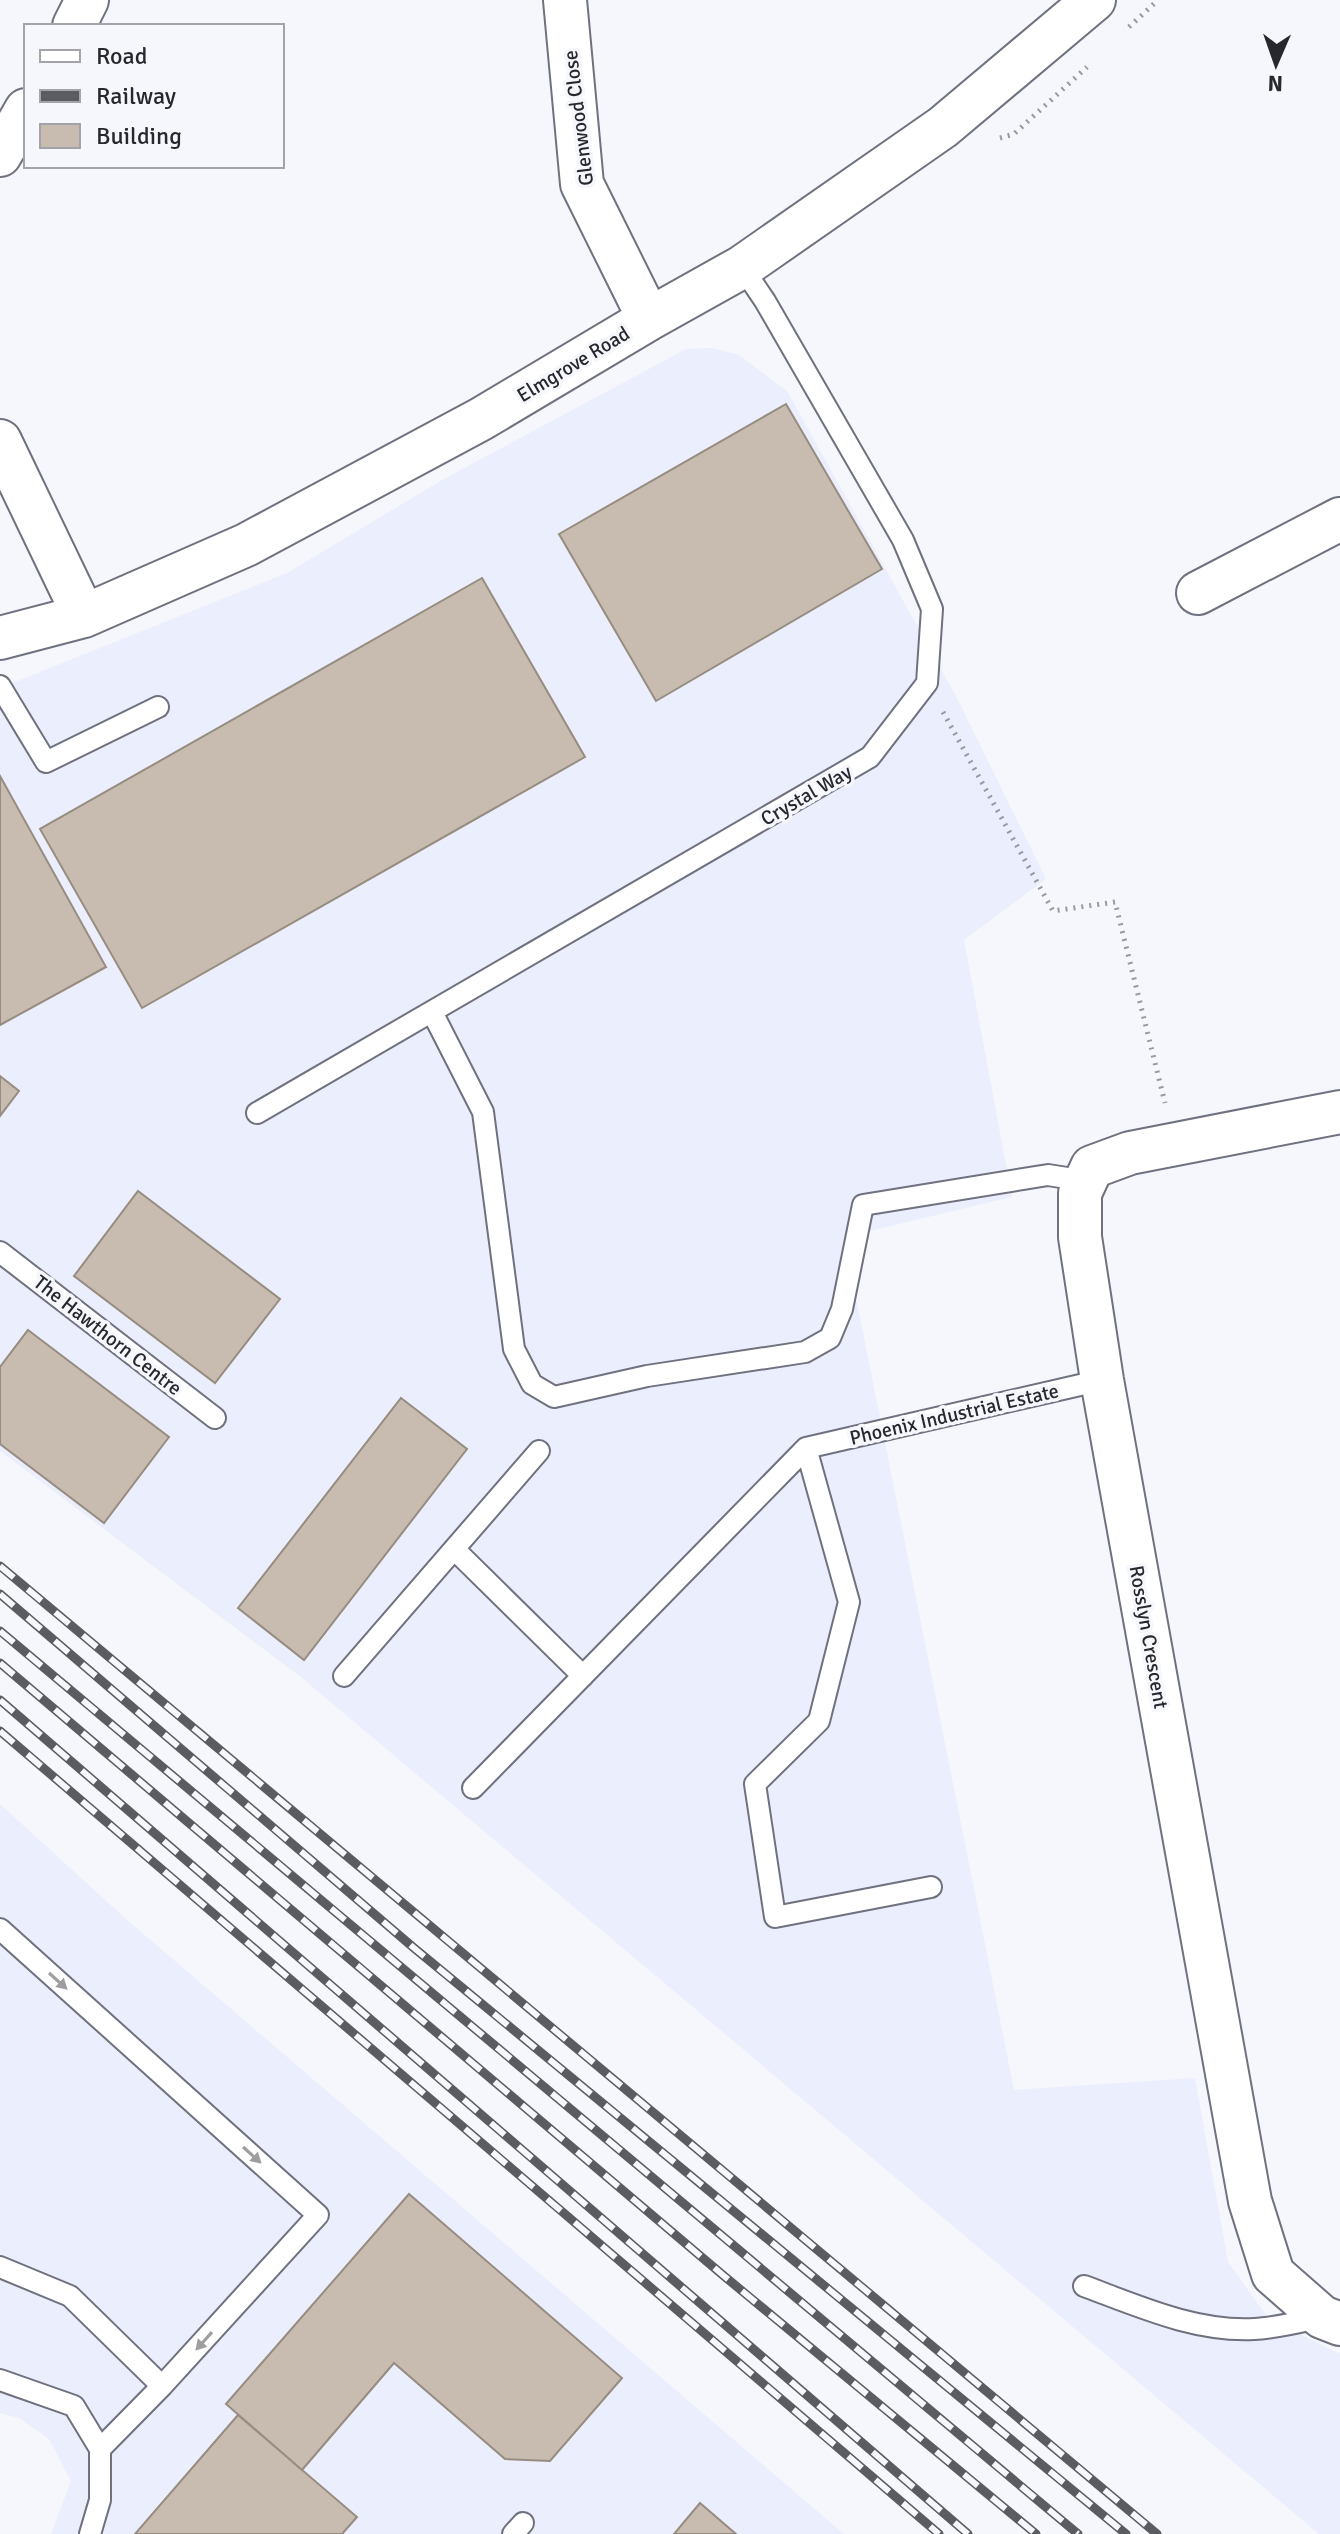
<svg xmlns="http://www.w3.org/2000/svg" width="1340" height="2534" font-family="Signika,sans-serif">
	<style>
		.built { fill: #ebeefc }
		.building { fill: #c7bcaf; stroke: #978c80; stroke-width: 2 }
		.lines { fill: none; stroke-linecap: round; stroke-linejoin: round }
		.service-casing { stroke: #6f717f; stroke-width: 24 }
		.minor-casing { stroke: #6f717f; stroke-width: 46 }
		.path { stroke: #999aa0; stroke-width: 5; stroke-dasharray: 2 6; stroke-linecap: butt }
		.service { stroke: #fff; stroke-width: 20 }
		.minor { stroke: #fff; stroke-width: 42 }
		.rail-casing { stroke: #5b5c62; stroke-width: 9 }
		.rail { stroke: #f5f7fd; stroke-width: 6; stroke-dasharray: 18; stroke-linecap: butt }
		.oneway { fill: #9e9ea1 }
		.labels { text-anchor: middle; stroke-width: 7; stroke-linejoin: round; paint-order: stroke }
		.street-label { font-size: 20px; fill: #27282e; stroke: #f5f7fd }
	</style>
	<rect width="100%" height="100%" fill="#f5f7fd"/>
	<path class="built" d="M712 348 739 355 787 391 957 698 1046 879 964 940 1012 1197 844 1237 1014 2090 1195 2078 1228 2262 1268 2318 1340 2354V2534H1319L302 1678 0 1451V688L287 573 442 480 686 349Z
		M0 1804 126 1919 844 2534H51L71 2481 49 2439 19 2418 0 2413Z"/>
	<path class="building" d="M786 404 882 569 656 701 559 534Z
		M482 578 585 757 142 1008 40 829Z
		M0 776 106 967 0 1025Z
		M0 1076 19 1091 0 1116Z
		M138 1191 280 1299 215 1383 74 1276Z
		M28 1330 169 1437 104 1523 0 1444V1367Z
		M401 1398 467 1449 304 1660 238 1608Z
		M409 2194 622 2378 550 2461 505 2459 394 2363 302 2470 226 2404Z
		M238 2415 357 2517 342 2534H135Z
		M700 2503 736 2534H674Z"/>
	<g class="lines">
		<defs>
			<path id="service" d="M0 686 46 762 158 707
				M432 1012 483 1112 514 1349 532 1384 554 1397 647 1376 805 1352 830 1338 842 1309 863 1205 1048 1175 1086 1181
				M257 1113 870 757 927 683 932 609 903 540 765 301 742 267
				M0 1252 215 1418
				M806 1448 849 1602 819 1721 755 1784 775 1917 931 1887
				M806 1448 1102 1380
				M454 1549 583 1676
				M344 1676 539 1451
				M473 1788 806 1448
				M0 1929 318 2215 162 2386 100 2449
				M0 2267 70 2296 162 2386
				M1084 2286C1138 2306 1195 2332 1254 2329 1277 2328 1300 2322 1322 2317
				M0 2380 74 2406 100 2449V2500L90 2534
				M513 2534 523 2523"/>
			<path id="minor" d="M565 0 582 184 649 319
				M74 26 87 0
				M0 155 26 110
				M0 441 84 616
				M1198 593 1340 519
				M0 638 84 616 246 545 481 419 649 319 742 267 943 127 1094 0
				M1340 1112 1130 1153 1092 1167 1080 1193V1237L1102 1380 1250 2201 1273 2274 1322 2317 1340 2324"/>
		</defs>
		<use href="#service" class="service-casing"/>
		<use href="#minor" class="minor-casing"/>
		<path class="path" d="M1129 27 1158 0
			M1000 138 1014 134 1087 67
			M943 712 1053 911 1115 902 1165 1103"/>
		<use href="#service" class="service"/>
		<use href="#minor" class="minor"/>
		<defs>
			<path id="rail" d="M0 1566 1157 2534
				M0 1594 414 1948 1126 2534
				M0 1631 1078 2534
				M0 1663 724 2276 1036 2534
				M0 1700 968 2534
				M0 1731 939 2534"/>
		</defs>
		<use href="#rail" class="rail-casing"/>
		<use href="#rail" class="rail"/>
	</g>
	<defs><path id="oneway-solid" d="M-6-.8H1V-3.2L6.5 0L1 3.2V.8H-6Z" transform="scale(2)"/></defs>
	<g class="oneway">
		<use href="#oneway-solid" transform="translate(58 1981) rotate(42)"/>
		<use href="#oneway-solid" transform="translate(252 2155) rotate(42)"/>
		<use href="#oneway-solid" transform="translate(204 2341) rotate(132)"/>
	</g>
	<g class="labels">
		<g class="street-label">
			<text transform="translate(578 118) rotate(-97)" y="7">Glenwood Close</text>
			<text transform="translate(573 364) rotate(-31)" y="7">Elmgrove Road</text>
			<text transform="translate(806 795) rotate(-30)" y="7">Crystal Way</text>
			<text transform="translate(108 1335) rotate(38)" y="7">The Hawthorn Centre</text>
			<text transform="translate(954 1414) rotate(-13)" y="7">Phoenix Industrial Estate</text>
			<text transform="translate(1149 1637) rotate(80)" y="7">Rosslyn Crescent</text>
		</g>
	</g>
	<rect x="24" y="24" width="260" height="144" fill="#f5f7fd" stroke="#a3a4aa" stroke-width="2"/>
	<rect x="40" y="50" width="40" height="12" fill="#ffffff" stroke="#a3a4aa" stroke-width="2"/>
	<text x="96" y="64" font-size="24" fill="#27282e">Road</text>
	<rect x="40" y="90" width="40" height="12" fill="#5b5c62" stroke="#a3a4aa" stroke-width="2"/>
	<text x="96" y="104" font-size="24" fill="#27282e">Railway</text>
	<rect x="40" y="124" width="40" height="24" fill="#c7bcaf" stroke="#a3a4aa" stroke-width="2"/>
	<text x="96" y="144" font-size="24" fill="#27282e">Building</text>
	<g transform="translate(1276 64) rotate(182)" stroke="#f5f7fd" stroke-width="6" paint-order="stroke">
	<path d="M0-6L14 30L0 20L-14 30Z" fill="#27282e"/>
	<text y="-12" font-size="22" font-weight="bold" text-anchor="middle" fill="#27282e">N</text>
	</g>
</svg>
